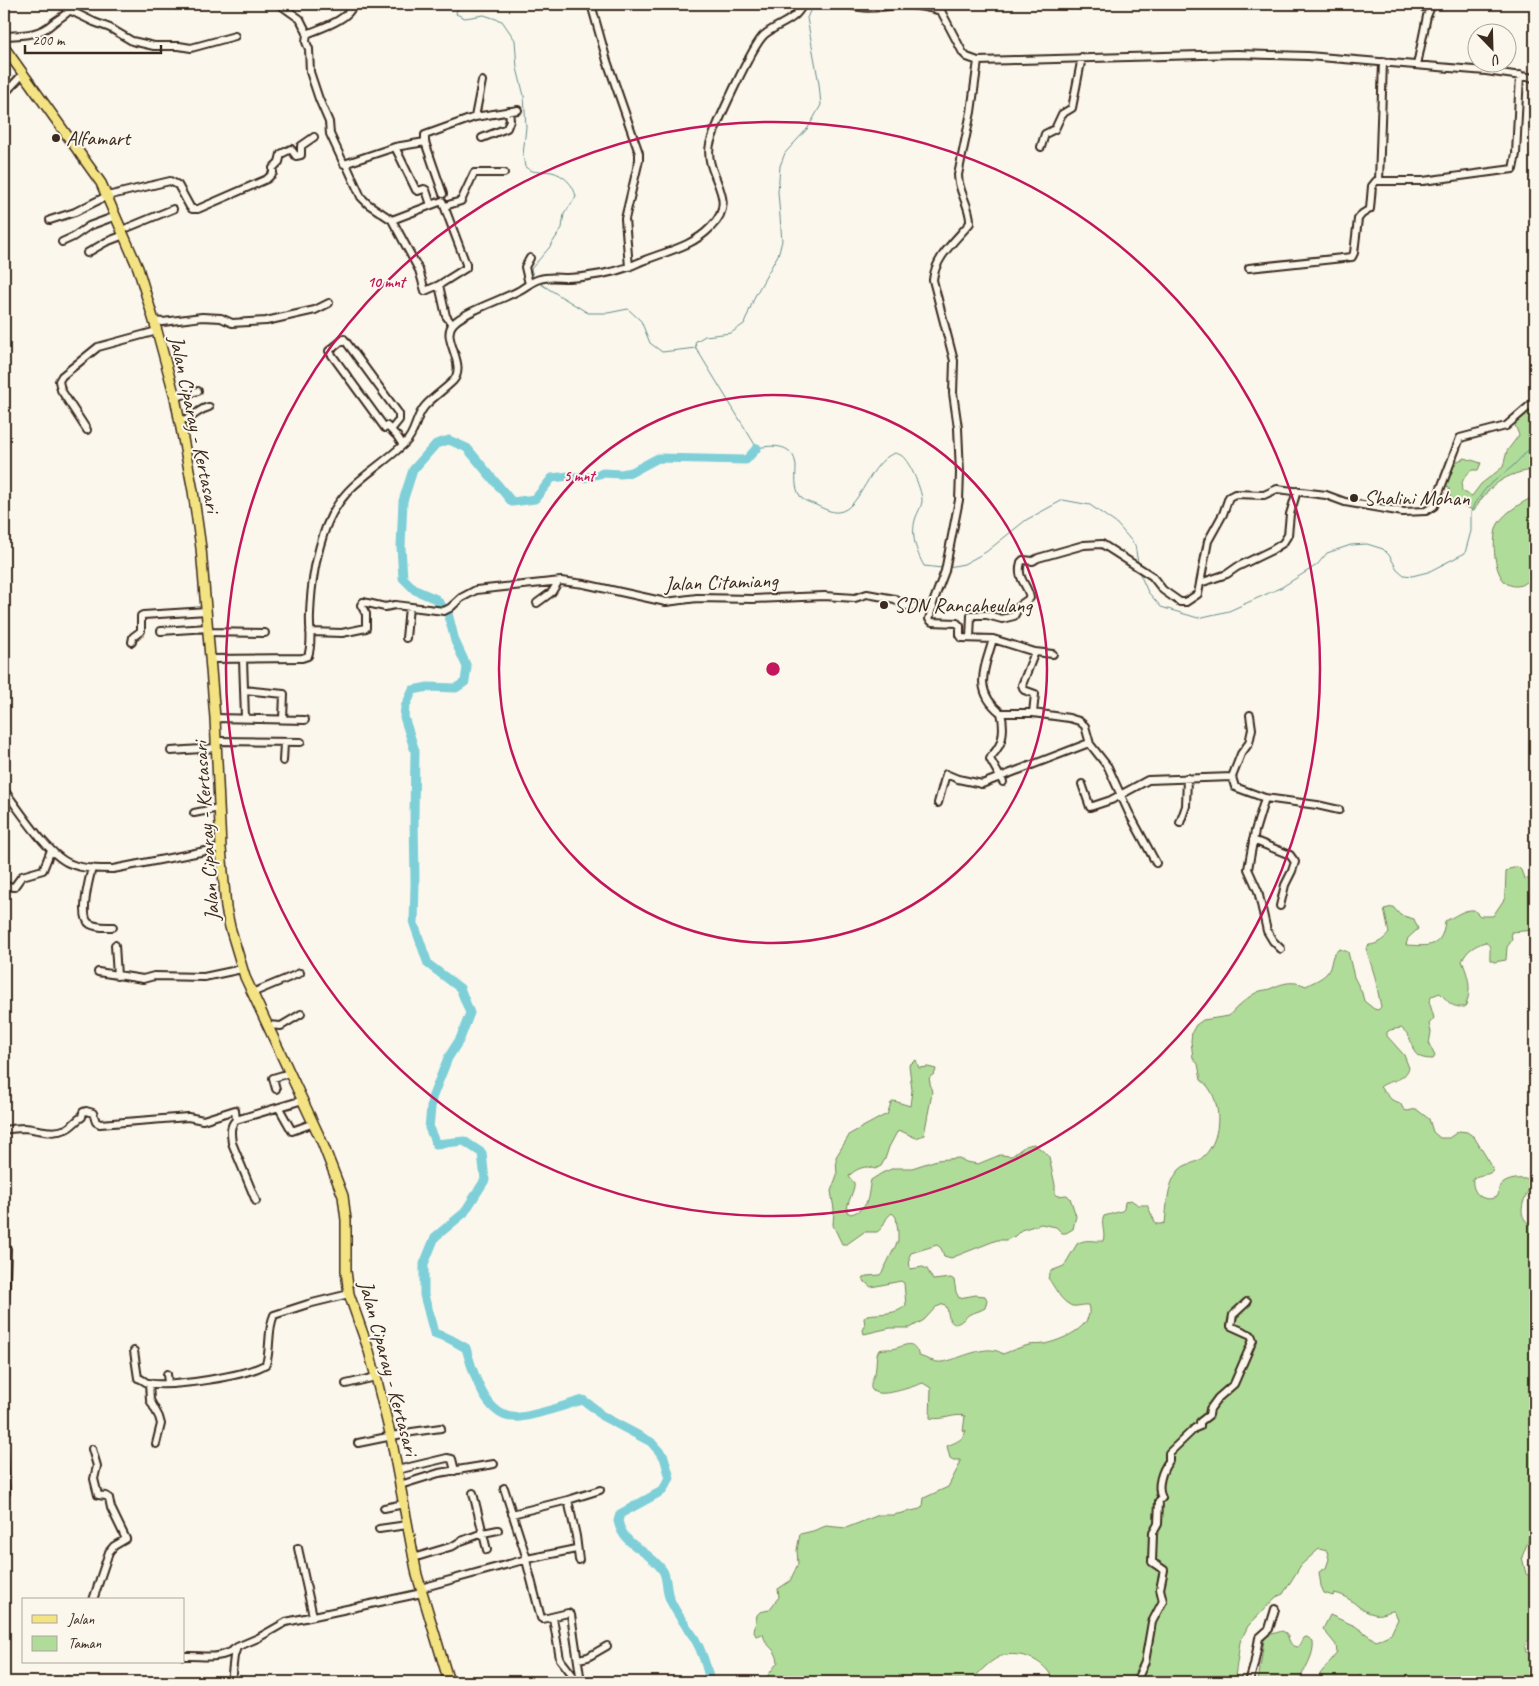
<svg xmlns="http://www.w3.org/2000/svg" width="1539" height="1686" font-family="Caveat,sans-serif">
	<style>
		.green { fill: #b0dc9a; stroke: #76835c }
		.lines { fill: none; stroke-linecap: round; stroke-linejoin: round }
		.stream { stroke: #648d8e; stroke-width: 1 }
		.river { stroke: #7fcfd8; stroke-width: 9 }
		.minor-casing { stroke: #3b2a1e; stroke-width: 10 }
		.major-casing { stroke: #3b2a1e; stroke-width: 12 }
		.minor { stroke: #fbf7ec; stroke-width: 6 }
		.major { stroke: #f4e382; stroke-width: 9 }
		.ring { fill: none; stroke: #c2185b; stroke-width: 2.5 }
		.poi-dot { fill: #3b2a1e; stroke: #fbf7ec; stroke-width: 2 }
		.labels { text-anchor: middle; stroke-width: 4; stroke-linejoin: round; paint-order: stroke }
		.poi-label { font-size: 21px; fill: #3b2a1e; stroke: #fbf7ec; text-anchor: start }
		.street-label { font-size: 21px; fill: #3b2a1e; stroke: #fbf7ec }
		.centre { fill: #c2185b; stroke: #fbf7ec; stroke-width: 2.5 }
		.ring-label { font-size: 15px; text-anchor: middle; font-weight: bold; fill: #c2185b; stroke: #fbf7ec; stroke-width: 4; stroke-linejoin: round; paint-order: stroke }
	</style>
	<rect width="100%" height="100%" fill="#fbf7ec"/>
	<filter id="ink" filterUnits="userSpaceOnUse"><feTurbulence type="fractalNoise" baseFrequency=".02" numOctaves="2"/><feDisplacementMap in="SourceGraphic" scale="10" xChannelSelector="R" yChannelSelector="G"/><feConvolveMatrix kernelMatrix="1 2 1 2 8 2 1 2 1" color-interpolation-filters="sRGB"/></filter>
	<g filter="url(#ink)">
		<path class="green" d="M1535 403V470C1507 472 1487 486 1474 511L1450 498 1449 488 1442 481 1445 466 1465 458 1481 463 1478 470H1472C1465 475 1460 482 1462 491L1472 496 1481 484 1503 467 1507 451 1519 435 1515 425V421L1528 412Z
			M1535 496V578C1527 581 1520 589 1510 585 1493 579 1491 537 1498 524 1506 511 1523 502 1535 496Z
			M1518 867 1521 870 1524 878 1535 880V930L1511 932 1512 940 1507 947 1506 960 1494 962 1490 960C1489 952 1493 946 1485 942 1474 946 1467 950 1462 961 1469 977 1472 991 1465 1007 1451 1008 1449 1002 1440 993L1432 996 1429 1001 1434 1018 1429 1024 1431 1032 1429 1044 1435 1056 1433 1059C1404 1059 1419 1040 1401 1028L1390 1030 1387 1032V1036L1404 1055 1409 1068C1403 1083 1390 1079 1380 1087L1392 1100 1400 1103 1404 1110 1408 1111 1416 1109 1429 1119 1433 1132 1440 1138H1449L1459 1131 1467 1132 1474 1137 1493 1168 1492 1172C1485 1176 1478 1174 1473 1179 1471 1194 1485 1204 1498 1196 1498 1195 1499 1188 1500 1187 1504 1179 1521 1177 1529 1180L1531 1185C1523 1201 1514 1218 1535 1227V1531L1530 1536 1522 1557 1526 1574 1535 1579V1634C1530 1640 1522 1643 1526 1651L1535 1653V1682H1365L1360 1675 1350 1682H1320V1674L1337 1653 1336 1645 1323 1629 1330 1615 1355 1626 1376 1641 1391 1634 1398 1619 1394 1611C1388 1611 1380 1616 1374 1614 1359 1612 1351 1595 1334 1593L1333 1596 1324 1593 1321 1586 1319 1572 1326 1568 1329 1559 1327 1551 1319 1549 1301 1565 1283 1594 1276 1597 1248 1626 1240 1642 1235 1677 1230 1682H1054C1047 1662 1025 1652 1005 1655 993 1657 978 1673 971 1682H763L778 1662C776 1646 766 1649 763 1634L756 1636 754 1632 757 1615 760 1612 769 1610 779 1597 778 1589 790 1581 798 1564 797 1550 800 1534 813 1531 826 1526 846 1528 879 1515H893L920 1509 923 1506 924 1498 948 1487 960 1464V1460H953L950 1458 947 1446C956 1442 964 1440 966 1430L963 1432 965 1416C955 1413 942 1421 930 1418L931 1388 923 1383C914 1386 875 1401 871 1388 870 1384 873 1377 875 1373 877 1366 875 1356 879 1350 885 1348 890 1350 896 1348 909 1344 913 1340 919 1356 926 1358 935 1363 942 1362 959 1360 987 1342 1003 1354 1011 1351 1020 1347 1029 1345 1034 1344 1039 1345 1044 1344 1060 1341 1096 1327 1088 1305 1083 1304 1077 1307 1072 1306 1060 1301 1055 1287 1048 1278L1051 1271 1064 1266 1077 1244C1086 1238 1093 1242 1103 1241 1106 1233 1100 1224 1104 1216L1122 1211 1124 1209 1125 1202 1131 1200 1138 1205H1147L1156 1224H1161L1165 1223C1167 1207 1167 1187 1176 1174 1184 1161 1195 1166 1204 1156 1223 1138 1223 1096 1201 1080L1198 1064 1193 1058 1191 1041 1192 1032 1196 1025 1203 1020 1229 1016C1235 1008 1251 994 1260 991 1264 990 1268 990 1272 988 1283 983 1293 980 1306 986 1313 982 1325 978 1329 970 1333 962 1330 954 1340 949L1348 952 1354 977 1362 993 1364 1001 1374 1009 1378 1010 1381 1007 1375 977 1366 948 1369 945C1376 945 1385 939 1389 933L1384 909 1393 907 1400 915 1414 919 1418 929 1408 938 1406 945C1429 946 1442 949 1445 921 1455 917 1463 909 1474 910L1480 916H1493L1505 898 1506 872 1509 869Z
			M916 1060 919 1068 928 1067 936 1069 935 1073 929 1078 932 1093 924 1135 916 1138 901 1131 897 1132 889 1147 885 1159 881 1166 875 1169C867 1164 855 1169 849 1176 850 1179 853 1181 854 1183 856 1188 846 1204 847 1212L851 1214C871 1208 867 1196 871 1180L882 1173 894 1168H912L937 1160 959 1158 966 1162 978 1164 1000 1155 1012 1156 1025 1146 1034 1144 1047 1154 1049 1157 1055 1185V1194L1057 1196 1067 1195 1070 1198 1076 1216 1073 1229 1066 1233H1062L1056 1227 1041 1224 1021 1230 1015 1236 1006 1240H997L951 1258 944 1256 941 1248 937 1245 911 1253 909 1257 910 1269 923 1267 927 1269 933 1280 951 1278 954 1280 956 1292 959 1298 976 1295 985 1296 987 1300 985 1308C980 1311 976 1312 970 1314 965 1317 956 1330 950 1320 947 1314 949 1309 944 1304L936 1307 924 1320 910 1328H890L864 1334 863 1330 865 1326 864 1318 867 1315C879 1313 898 1315 906 1305L904 1283 901 1281 871 1287 865 1282 863 1278 867 1276 880 1275 883 1271 898 1241V1232L896 1217 892 1213C884 1218 885 1227 877 1232H864L847 1244H842L833 1225 834 1209 831 1191 837 1175 836 1157 850 1134 883 1116 887 1115 891 1103 894 1101 910 1106 912 1090 909 1065Z
			M1282 1631 1286 1633C1290 1639 1289 1647 1298 1647L1303 1638 1307 1637 1313 1641C1315 1655 1304 1670 1298 1682H1258L1264 1640 1266 1636Z"/>
		<g class="lines">
			<path class="stream" d="M458 4 456 14 465 18 484 15 502 21 515 40 517 68 524 96 526 127 523 155 525 167C536 175 540 170 552 172 564 175 574 185 576 197L564 214 562 228 549 248 531 269 534 279
				M539 283 588 313H608L628 309 641 321 650 343 662 352 696 348 757 448C772 445 794 443 796 466 796 476 794 487 800 496 803 501 811 503 816 505 822 508 832 513 838 512 861 510 869 461 895 453 897 454 900 454 902 456 910 462 923 492 922 502 921 507 918 512 916 517 910 534 916 551 924 566L942 568
				M696 348 695 342 705 336 731 333 744 324 755 296 778 255 782 241 778 192 780 166 785 153 808 128 821 105 819 84 807 18 813 4
				M949 567 964 564 986 552 1026 520 1063 500 1090 505 1117 524 1135 545 1138 563
				M1139 572 1148 592 1161 607 1198 618 1229 611 1282 587 1317 565 1327 553 1351 545 1367 544 1383 549 1389 555 1397 569 1404 575 1412 576 1428 572 1465 553 1471 531V512L1474 504 1487 487 1513 466 1535 443"/>
			<path class="river" d="M710 1682C707 1667 703 1653 695 1639 686 1625 675 1613 669 1597 666 1589 667 1577 663 1571 649 1549 624 1548 618 1521L620 1514 662 1491 670 1478 664 1457 651 1442 602 1416 594 1408 583 1400C562 1406 541 1414 520 1417 486 1422 473 1372 466 1348L450 1339 434 1333 424 1295V1264L435 1237 464 1213 485 1180 482 1153 464 1141 436 1144 429 1128 432 1098 448 1058 460 1039 470 1013 460 988 428 964 414 924 415 883 414 816 415 751 404 717 405 707 413 690 428 687 456 688 465 682 467 667 455 641 448 613 436 599 415 590 403 578 401 547 403 501 413 470 436 444 449 440 467 448 512 502 535 499 552 478 569 476 584 478 603 473 621 474 632 472 658 458 746 460 757 448"/>
			<defs>
				<path id="minor" d="M64 4 65 8 94 22 110 28 132 41 154 46H179L191 48 235 36
					M279 4 300 19 307 33 306 42 309 49 310 72 319 99 329 122 330 134 344 164 395 147 416 190 418 191 424 189 426 190 431 205
					M591 4 607 61 639 153V160L625 219 629 267
					M846 4C870 11 878 6 901 5 915 5 928 7 941 11L963 53 967 57 978 61 1237 54 1308 56 1486 71 1535 78
					M1412 4 1430 9
					M307 34C323 27 347 21 354 4
					M4 36C22 35 39 36 53 23 58 19 64 16 69 11
					M978 61 971 112 958 175C958 192 971 207 970 223 956 240 935 257 933 280L954 361 953 393 958 428 960 473 959 500 945 571 934 600 929 619 932 622 957 623 960 626V635L962 638 993 639 1035 652 1053 654
					M1417 65 1427 16 1432 4
					M4 93 6 92 23 74
					M475 117 518 110
					M482 138 507 128 510 120 509 111
					M425 142V135L475 117 482 81
					M395 147 425 142 443 194
					M1041 147 1045 134 1055 129 1062 114 1072 108 1082 57
					M346 164 361 197 368 204 392 220 419 270 425 291 439 285
					M1379 181 1383 62
					M445 206 461 201 474 173H504
					M50 220 75 212 107 196 170 181 178 185 190 207 192 209H198L267 179 273 173V168L279 162 281 154 291 149 296 156 301 155V146L314 137
					M392 220 442 201 443 203 466 264V268L439 285 446 316 452 324
					M122 230 173 209
					M62 242 73 237 89 226 116 216
					M87 253 106 242 124 235
					M1249 268 1352 257 1354 253 1358 219 1362 214 1370 209 1372 186 1376 181H1423L1513 169 1516 154 1520 75
					M529 284 525 267 530 258
					M154 321 163 322 202 317 221 318 232 323 266 321 315 310 329 303
					M175 397 198 391
					M179 420C196 419 195 410 209 407
					M87 430 61 390 59 381 62 376 98 347 157 331
					M391 430 399 420V414L344 339 329 351 385 428 387 426 397 436 403 445
					M1200 583 1227 574 1237 567 1272 550 1283 543 1288 535 1290 514 1297 491
					M537 603 552 592 558 582
					M161 631 208 628
					M209 632 265 633
					M310 632 342 633 366 628V614L361 605 363 602 385 607 395 605 444 611 450 608 461 598 476 590 561 581 584 584 666 602 697 598 753 599 824 596 855 598 867 594 895 599 905 606 933 607
					M406 638 409 607
					M970 638 971 615H987L1002 619 1014 616 1020 605 1030 598C1028 584 1016 580 1021 562L1023 560 1033 561 1038 558 1084 545 1102 544 1152 576 1163 590 1180 602H1186L1198 594 1208 541 1223 514 1229 497 1235 494 1264 495 1277 489 1326 495 1345 502 1403 512 1426 511 1434 506 1460 438 1506 426 1535 401
					M993 639C985 668 972 690 1001 713
					M132 642 133 637 141 631V616L143 615 207 611
					M211 659 302 658 308 656C313 643 309 628 310 614 311 585 316 554 326 527 343 483 374 473 405 443 416 433 415 417 425 406 433 397 444 390 453 381 468 364 440 338 453 324 463 312 504 299 520 290 527 286 532 281 540 279 549 276 558 278 568 278 587 277 609 274 628 267 634 265 639 262 645 260 668 251 693 246 711 227 741 198 703 176 710 144 715 127 752 46 764 35 778 23 795 22 803 4
					M243 659 245 718
					M244 690 284 694 283 719
					M1033 713 1069 718 1079 721 1085 726 1090 744 1108 767 1129 813 1156 863
					M215 718 305 720
					M216 741 301 742
					M171 751 216 748
					M283 761 284 743
					M1232 777 1241 754 1249 743 1252 729 1250 715
					M1003 782 990 759C992 754 995 753 997 749 1004 740 1004 724 1001 713H1033L1035 694 1024 690 1022 685 1035 652
					M1082 784 1090 807 1111 800 1148 780 1232 777 1235 787 1265 798 1317 805 1339 810
					M4 790C19 809 49 857 71 864 83 869 99 869 113 869L221 848
					M1265 798 1255 831 1248 869 1258 891 1267 931 1273 941 1281 949
					M938 803 946 774 958 779 982 784 1089 743
					M194 813 219 808
					M1180 823 1186 806 1187 778
					M1253 840 1290 855 1295 862 1292 871 1285 885 1280 906
					M92 868C89 879 79 918 90 924 97 928 106 927 113 927
					M4 886 14 887 22 876 43 870 51 850
					M115 945 117 976
					M98 972 143 979 154 976 204 977 242 969
					M252 993 300 973
					M267 1025 281 1026 301 1014
					M276 1089 273 1078 290 1073
					M279 1108 292 1131 314 1123
					M236 1120 303 1100
					M4 1130C10 1129 17 1128 24 1128 38 1129 52 1135 66 1129 73 1126 76 1120 82 1117L83 1112 86 1111 93 1113 96 1122 100 1124 188 1117 203 1120 235 1110 236 1120C229 1126 231 1135 232 1143L256 1201
					M4 1241 5 1247 7 1249 4 1329
					M134 1351 138 1378C143 1379 144 1382 148 1383 170 1388 247 1376 266 1364 271 1348 267 1331 274 1315L308 1304 349 1294
					M167 1374 168 1383
					M149 1383 150 1400 159 1417 161 1424 156 1444
					M346 1384 376 1377
					M358 1443 412 1432 441 1428
					M92 1449 97 1466 94 1479 98 1495 106 1496 109 1498 111 1508 126 1539 114 1546 109 1552 93 1600
					M4 1451 6 1493
					M397 1470 447 1458 452 1459 455 1471
					M400 1485 439 1473 494 1464
					M504 1488 527 1559
					M473 1493 487 1550
					M384 1508 404 1504
					M512 1514 568 1500
					M379 1529 407 1525
					M298 1548 313 1616
					M413 1558 453 1546 461 1541 483 1533 498 1530
					M526 1560 541 1618 543 1619 568 1613 571 1615 581 1682
					M579 1560 576 1536 568 1500 600 1490
					M421 1588 527 1559 576 1549
					M553 1618 560 1659 578 1682
					M184 1656C203 1655 219 1661 236 1648
					M578 1659 588 1657 607 1646
					M67 1682 68 1680
					M231 1682 234 1656 237 1647 258 1638 286 1622 422 1593
					M1136 1682 1145 1662 1152 1622 1163 1601 1160 1589 1164 1570 1152 1562 1153 1533 1158 1524 1159 1501 1162 1498C1156 1487 1162 1470 1169 1461V1453L1195 1428 1200 1426V1422L1209 1415 1210 1409 1218 1398 1234 1384 1253 1340 1251 1335 1231 1326 1233 1315 1247 1302
					M1249 1682 1254 1665 1259 1638 1269 1629 1275 1609"/>
				<path id="major" d="M4 47 101 183 138 268 157 331 175 397 193 491 201 548 215 718 221 848 226 908 230 927 245 977 322 1142 343 1196 346 1220V1271L349 1294 369 1351 376 1377 391 1437 417 1575 449 1682"/>
			</defs>
			<use href="#minor" class="minor-casing"/>
			<use href="#major" class="major-casing"/>
			<use href="#minor" class="minor"/>
			<use href="#major" class="major"/>
		</g>
	</g>
	<g class="ring">
		<circle cx="773" cy="669" r="274"/>
		<circle cx="773" cy="669" r="547"/>
	</g>
	<g class="poi-dot">
		<circle cx="56" cy="138" r="5"/>
		<circle cx="1354" cy="498" r="5"/>
		<circle cx="884" cy="605" r="5"/>
	</g>
	<g class="labels">
		<g class="poi-label">
			<text x="66" y="145">Alfamart</text>
			<text x="1364" y="505">Shalini Mohan</text>
			<text x="894" y="612">SDN Rancaheulang</text>
		</g>
		<g class="street-label">
			<text transform="translate(195 424) rotate(78)" y="7">Jalan Ciparay - Kertasari</text>
			<text transform="translate(721 582) rotate(-2)" y="7">Jalan Citamiang</text>
			<text transform="translate(206 831) rotate(-94)" y="7">Jalan Ciparay - Kertasari</text>
			<text transform="translate(389 1368) rotate(75)" y="7">Jalan Ciparay - Kertasari</text>
		</g>
	</g>
	<circle cx="773" cy="669" r="8" class="centre"/>
	<g class="ring-label">
		<text x="386" y="287">10 mnt</text>
		<text x="579" y="481">5 mnt</text>
	</g>
	<rect width="1539" height="1686" fill="none" stroke="#fbf7ec" stroke-width="20"/>
	<rect x="10" y="10" width="1519" height="1666" fill="none" stroke="#3b2a1e" stroke-width="2" filter="url(#ink)"/>
	<rect x="22" y="1598" width="162" height="65" fill="#fbf7ec" stroke="#aea59a"/>
	<rect x="32" y="1615" width="25" height="8" fill="#f4e382" stroke="#aea59a"/>
	<text x="68" y="1624" font-size="15" fill="#3b2a1e">Jalan</text>
	<rect x="32" y="1636" width="25" height="15" fill="#b0dc9a" stroke="#aea59a"/>
	<text x="68" y="1648" font-size="15" fill="#3b2a1e">Taman</text>
	<g transform="translate(1492 48) rotate(157)"><circle r="24" fill="#fbf7ec" stroke="#aea59a"/>
	<path d="M0-4L9 19L0 12L-9 19Z" fill="#3b2a1e"/>
	<text y="-8" font-size="14" font-weight="bold" text-anchor="middle" fill="#3b2a1e">U</text>
	</g>
	<path d="M25 45v8h136v-8" fill="none" stroke="#3b2a1e" stroke-width="2.5"/>
	<text x="32" y="45" font-size="15" fill="#3b2a1e" stroke="#fbf7ec" stroke-width="4" paint-order="stroke">200 m</text>
</svg>
